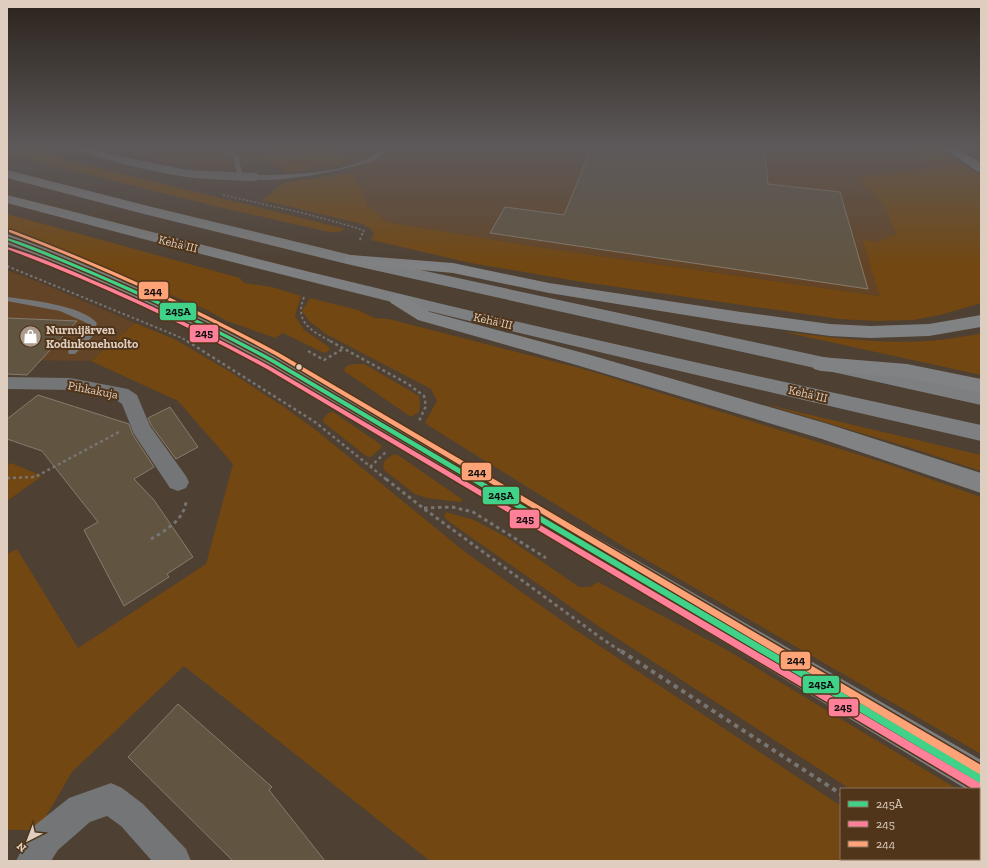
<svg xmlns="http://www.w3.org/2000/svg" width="988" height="868" font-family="'Zilla Slab',serif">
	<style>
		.built { fill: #634426 }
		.green { fill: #724711 }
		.building { fill: #615541; stroke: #867b6e }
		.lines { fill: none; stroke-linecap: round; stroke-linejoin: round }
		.path-far4 { stroke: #777573; stroke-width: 1.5; stroke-dasharray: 2 2; stroke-linecap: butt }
		.path-far3 { stroke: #777573; stroke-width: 2; stroke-dasharray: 2.5 2.5; stroke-linecap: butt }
		.path-far2 { stroke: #777573; stroke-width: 2.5; stroke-dasharray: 3 3; stroke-linecap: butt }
		.path-far1 { stroke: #777573; stroke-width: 3; stroke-dasharray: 3.5 3.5; stroke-linecap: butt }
		.path { stroke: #777573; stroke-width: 4; stroke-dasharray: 4.5 4.5; stroke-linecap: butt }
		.service { fill: #737577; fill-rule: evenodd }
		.minor { fill: #737577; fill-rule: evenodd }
		.secondary { fill: #7c7f82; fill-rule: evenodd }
		.trunk { fill: #7e7f80; fill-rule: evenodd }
		.motorway { fill: #818284; fill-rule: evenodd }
		.bus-1-casing { stroke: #50351a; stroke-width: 3 }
		.bus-2-casing { stroke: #50351a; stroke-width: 3 }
		.bus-3-casing { stroke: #50351a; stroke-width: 3 }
		.bus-1 { fill: #40d288; fill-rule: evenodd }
		.bus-2 { fill: #ff8098; fill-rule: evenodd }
		.bus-3 { fill: #fea277; fill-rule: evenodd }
		.bus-dot { fill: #dfcebf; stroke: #50351a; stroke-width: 1.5 }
		.labels { text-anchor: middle; stroke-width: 4; stroke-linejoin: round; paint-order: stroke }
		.street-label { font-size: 12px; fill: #dfcebf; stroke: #50351a }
		.poi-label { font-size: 12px; font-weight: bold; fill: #dfcebf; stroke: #50351a; text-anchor: start }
		.line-badge { stroke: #50351a; stroke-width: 1.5 }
		.pale-badge-label { font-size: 11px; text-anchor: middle; font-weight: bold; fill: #111 }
	</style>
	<rect width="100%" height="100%" fill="#4e4032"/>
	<path class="built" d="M97 146H263L262 153 258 157 261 162 199 169 102 149Z
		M344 146H897L930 167 856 178 883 204 896 235 876 242 863 239 881 296 551 249 387 222 367 205 354 172 342 148Z
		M7 270 41 283 135 323 91 361 7 360Z"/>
	<path class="green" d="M7 146H52L60 156 70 161 346 229 338 232H329L218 207 7 154Z
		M263 146H344L343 148 350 163 285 173 281 168 272 165 270 161 261 162 258 157 262 153Z
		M897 146H934L981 175V303L940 315 913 320 876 321 839 319 576 281 471 263 371 240 374 234 371 229 362 224 262 200 283 183 354 172 367 205 387 222 551 249 880 296 862 239 876 242 896 234 883 204 856 178 930 167Z
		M7 214 240 278 244 283 272 287 301 296 295 316 304 330 329 347 330 350 324 353 283 333 275 338 227 321 207 310 72 254 7 229Z
		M310 298 358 310 374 318 389 319 587 370 885 463 981 497V754L626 548 429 426 425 422 437 401 431 389 326 334 309 321 302 311Z
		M135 323 176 340 232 373 284 407 317 431 465 552 571 627 841 806V859H921L924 861H430L184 666 72 772 38 830H7V554L17 549 78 648 206 564 233 464 178 401 91 361Z
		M784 332C840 338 898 347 954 338 963 336 973 336 981 333V375Z
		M357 364H364L419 396 420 403 419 412 411 417 344 371 345 368 348 365Z
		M764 404 981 455V471L908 447Z
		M333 412 380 444 382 447 371 457 366 456 322 421 328 413Z
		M394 454 398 455 463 500 459 502 427 498 415 494 384 470C381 461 388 458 394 454Z
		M11 463 42 476 7 501V465Z
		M446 512 474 520 506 537 579 587H590L598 582 727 650 957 789H850L598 626 448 521 444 516Z"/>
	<path class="building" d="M592 146H764L768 184 840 192 868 289 490 233 505 207 564 215Z
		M7 318 77 321 27 375 7 374Z
		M38 395 129 424 133 435 154 467 134 479 154 500 193 557 167 574 169 577 124 606 84 530 98 522 42 451 7 439V419Z
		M170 407 198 447 176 459 151 425 148 418Z
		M178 704 272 787 269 790 325 861H233L128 757Z"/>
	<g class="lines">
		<path class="path-far4" d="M284 161 302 146
			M223 195 307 214 357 228 364 231 363 233"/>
		<path class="path-far3" d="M360 240 363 232
			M7 266 182 338 189 342
			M304 297C294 323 312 331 332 342"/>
		<path class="path-far2" d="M187 341 315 422 387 480
			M330 341 408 384 424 396 426 406 419 421
			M308 351 324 360 343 349
			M370 467 386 452
			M7 478 35 477 119 432"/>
		<path class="path-far1" d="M386 479 423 508 601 638 622 652
			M424 508 452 507 473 512 546 558
			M151 539C165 531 185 519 186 501"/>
		<path class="path" d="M621 651 841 794
			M941 859 944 861"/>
		<path class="service" d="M204 146H212L238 154 243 178 238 177 233 156Z
			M384 146H390C386 150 382 156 377 159 359 168 265 187 251 177L254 175C290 175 340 174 373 156 377 154 380 149 384 146Z
			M7 297C30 300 81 305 97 323L92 337 75 354H69L68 352 69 350 85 334 89 324 60 311 7 301Z"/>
		<path class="minor" d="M74 146H87L94 150 110 154 187 170 254 173 258 174 260 177 258 180 254 181C232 180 209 180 187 177 170 175 81 157 74 146Z
			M7 377 70 378 128 389 137 395 150 426 186 476 189 482 186 488 178 491 170 488 134 434 122 404 116 400 70 390 7 389Z
			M111 783 122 788 143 804 186 849 191 861H152L121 826 107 816 90 822 58 850 51 861H16L34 826 69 798Z"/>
		<path class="secondary" d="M7 234 65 255 143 287 250 340 659 573 981 760V796L979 795V789H966L266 365C183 318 97 277 7 244Z"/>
		<path class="trunk" d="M7 170 152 207 351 255 981 391V405L351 265 144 214 7 178Z
			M7 195C127 225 247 257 368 286 571 336 776 380 981 425V441C655 366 330 290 7 203Z"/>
		<path class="motorway" d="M940 146H954L981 163V172L977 171Z
			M351 255 453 263 549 283 741 312 830 324 870 326 929 324 981 315V327L929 336 870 338 830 336 741 324 549 293 453 273 345 263 343 260 345 257Z
			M397 294 403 295 430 312 587 354 828 424 981 473V493L822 439 573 364 418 320 391 303 388 299 391 295Z
			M821 357 907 364 981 379V393L907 378 821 371 814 369 811 364 814 359Z"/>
		<defs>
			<path id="bus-1" d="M7 238C35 246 62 259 89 270 153 297 214 327 275 360L981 774V784L271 362C186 315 98 275 7 240Z"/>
			<path id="bus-2" d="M7 247C35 255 63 267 90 279 152 305 212 335 271 367L980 783V789H973L267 369C183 323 97 283 7 249Z"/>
			<path id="bus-3" d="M9 230H11C104 265 192 306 279 353L981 765V775L275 355C189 308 100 267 9 232Z"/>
		</defs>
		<use href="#bus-1" class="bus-1-casing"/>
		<use href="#bus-2" class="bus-2-casing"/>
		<use href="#bus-3" class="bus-3-casing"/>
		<use href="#bus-1" class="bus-1"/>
		<use href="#bus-2" class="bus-2"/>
		<use href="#bus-3" class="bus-3"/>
	</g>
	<linearGradient id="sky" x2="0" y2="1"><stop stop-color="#2b231c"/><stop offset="0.55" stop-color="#5d595a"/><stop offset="1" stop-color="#5d595a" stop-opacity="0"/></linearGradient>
	<rect width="988" height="267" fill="url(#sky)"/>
	<defs>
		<symbol id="shop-disc" viewBox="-11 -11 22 22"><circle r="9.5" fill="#ac9c8e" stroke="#50351a"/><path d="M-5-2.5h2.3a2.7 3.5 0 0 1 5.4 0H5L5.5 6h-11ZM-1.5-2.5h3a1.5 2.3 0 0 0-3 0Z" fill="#fff"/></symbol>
	</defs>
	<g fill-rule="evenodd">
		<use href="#shop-disc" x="18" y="324" width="25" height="25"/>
	</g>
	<circle class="bus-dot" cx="299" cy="367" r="3.5"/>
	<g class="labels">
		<g class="street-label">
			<text transform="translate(178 244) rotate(14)" y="4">Kehä III</text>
			<text transform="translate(493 321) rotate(13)" y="4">Kehä III</text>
			<text transform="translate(93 390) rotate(11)" y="4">Pihkakuja</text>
			<text transform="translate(808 394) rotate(13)" y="4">Kehä III</text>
		</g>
		<g class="poi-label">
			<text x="46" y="334">Nurmijärven<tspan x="46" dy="14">Kodinkonehuolto</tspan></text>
		</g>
	</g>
	<g class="line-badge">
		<rect x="138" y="281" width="31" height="19" rx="4" fill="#fea277"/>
		<rect x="159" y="302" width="38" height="19" rx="4" fill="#40d288"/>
		<rect x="189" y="324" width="30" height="19" rx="4" fill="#ff8098"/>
		<rect x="461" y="462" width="31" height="19" rx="4" fill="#fea277"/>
		<rect x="482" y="486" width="38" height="19" rx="4" fill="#40d288"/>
		<rect x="509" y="509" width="31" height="20" rx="4" fill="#ff8098"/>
		<rect x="780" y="651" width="31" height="19" rx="4" fill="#fea277"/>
		<rect x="802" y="675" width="38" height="19" rx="4" fill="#40d288"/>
		<rect x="828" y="698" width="31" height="19" rx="4" fill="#ff8098"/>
	</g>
	<g class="pale-badge-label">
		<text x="153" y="295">244</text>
		<text x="178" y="315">245A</text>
		<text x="204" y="337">245</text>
		<text x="477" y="476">244</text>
		<text x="501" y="499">245A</text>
		<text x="525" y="523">245</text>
		<text x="796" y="664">244</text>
		<text x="821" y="688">245A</text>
		<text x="843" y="711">245</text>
	</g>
	<rect width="988" height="868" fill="none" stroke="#dfcebf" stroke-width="16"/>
	<rect x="840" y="788" width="140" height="72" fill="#50351a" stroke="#89725c"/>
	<rect x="848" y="801" width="20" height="6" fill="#40d288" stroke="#89725c"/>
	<text x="876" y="808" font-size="12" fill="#dfcebf">245A</text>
	<rect x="848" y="821" width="20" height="6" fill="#ff8098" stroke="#89725c"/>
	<text x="876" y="828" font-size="12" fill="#dfcebf">245</text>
	<rect x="848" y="841" width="20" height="6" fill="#fea277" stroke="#89725c"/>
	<text x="876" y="848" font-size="12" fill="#dfcebf">244</text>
	<g transform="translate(28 840) rotate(222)" stroke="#50351a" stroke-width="3" paint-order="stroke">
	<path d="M0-3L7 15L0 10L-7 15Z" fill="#dfcebf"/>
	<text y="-6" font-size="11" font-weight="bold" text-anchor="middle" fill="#dfcebf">N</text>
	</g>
</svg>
